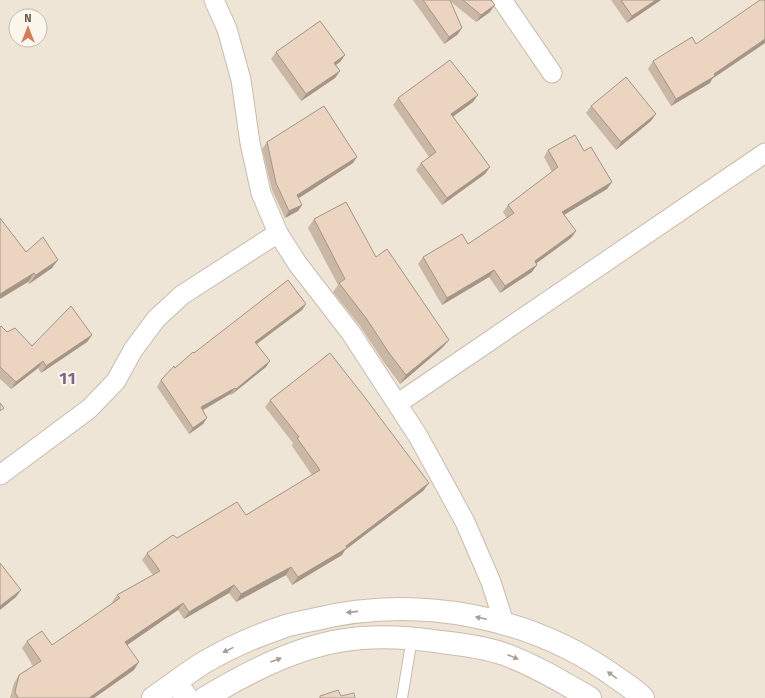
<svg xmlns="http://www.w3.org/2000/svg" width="765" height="698" font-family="'Fira Sans',sans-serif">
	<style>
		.residential { fill: #efe5d6; fill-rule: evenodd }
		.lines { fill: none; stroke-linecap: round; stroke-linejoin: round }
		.lane-casing { stroke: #c9bbae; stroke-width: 12 }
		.street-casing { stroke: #c9bbae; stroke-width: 21 }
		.secondary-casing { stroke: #cbbcac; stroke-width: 24 }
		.lane { stroke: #fff; stroke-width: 10 }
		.street { stroke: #fff; stroke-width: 19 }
		.secondary { stroke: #fff; stroke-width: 22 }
		.wall { fill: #cab7a6 }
		.shaded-wall { fill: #a49587 }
		.building { fill: #ebd5c1; stroke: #a49587 }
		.oneway { fill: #a99d95 }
		.labels { text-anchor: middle; stroke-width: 4; stroke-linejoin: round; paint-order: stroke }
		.district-label { font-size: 17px; font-weight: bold; letter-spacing: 1px; fill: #81668b; stroke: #fcf7ec }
	</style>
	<rect width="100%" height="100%" fill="#f9f3e6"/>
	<path class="residential" d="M0 0H765V698H0ZM16 16H40V40H16Z"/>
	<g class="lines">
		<defs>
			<path id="lane" d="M402 698 412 638"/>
			<path id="street" d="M214 0 227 29 241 80 250 143 261 193 278 233 297 263 351 333 418 436 465 522 491 582 504 623
				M502 0 552 73
				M397 404 765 153
				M0 475 89 409 116 381 133 350 156 319 182 295 278 233"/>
			<path id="secondary" d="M176 682 187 698
				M153 698C170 686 186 674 203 663 227 649 253 637 280 628 290 624 301 622 312 620 416 594 530 615 617 678 626 684 635 690 643 698
				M205 698C253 669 306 642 362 638 388 636 415 638 441 642 459 644 487 648 504 654 534 665 562 682 590 698"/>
		</defs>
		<use href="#lane" class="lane-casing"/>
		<use href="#street" class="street-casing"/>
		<use href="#secondary" class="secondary-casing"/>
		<use href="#lane" class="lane"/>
		<use href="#street" class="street"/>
		<use href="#secondary" class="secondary"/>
	</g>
	<path class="wall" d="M413 0H491L490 12 476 22 450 1 462 28 457 35 444 44Z
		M611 0H661L627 23Z
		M696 44 712 79 710 83 671 106 648 69 653 61Z
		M276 52 345 55 340 62 336 65 340 71 335 78 301 101 271 59Z
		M398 98 473 102 453 116 490 167 485 174 442 205 416 170 421 163 429 157 393 105Z
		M591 106 651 121 616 150 586 113Z
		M267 142 353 163 298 198 302 205 298 211 285 218 272 190 262 149Z
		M548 150 584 151 612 182 607 189 564 215 576 231 571 238 536 263 532 272 500 293 489 277 442 305 418 264 423 257 468 244 507 218 503 212 508 205 552 172 544 157Z
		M314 219 376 257 449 340 442 348 400 384 383 361 360 326 333 292 338 285 308 228Z
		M26 252 52 268 29 284 28 282Z
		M306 304 302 310 257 344 266 367 231 395 230 394 203 410 207 418 203 424 189 434 157 387 161 380 175 368 194 353Z
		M0 327 7 332 32 346 92 335 87 342 41 373 38 368 11 389 0 379Z
		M270 400 429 483 423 491 345 550 342 555 292 585 286 575 236 602 229 593 184 619 178 610 127 645 134 670 94 698H10L14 683 19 675 33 666 22 648 27 641 52 645 113 603 112 602 117 595 153 575 142 560 147 553 177 538 246 515 312 475 292 446 293 443 265 407Z"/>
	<path class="shaded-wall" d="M656 0H661L627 23 632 16Z
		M495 5 490 12 476 22 481 15Z
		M462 28 457 35 444 44 449 37Z
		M765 39V43L712 79 710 83 671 106 676 99 714 74Z
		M345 55 340 62 329 70 334 63Z
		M340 71 335 78 301 101 306 94Z
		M478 95 473 102 447 121 451 114Z
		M656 114 651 121 616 150 621 142Z
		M357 157 353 163 293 202 297 195Z
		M490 167 485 174 442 205 447 198Z
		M612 182 607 189 557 219 562 212Z
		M302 205 298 211 285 218 289 211Z
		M576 231 571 238 530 268 535 261Z
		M58 260 52 268 29 284 36 275Z
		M537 265 532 272 500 293 505 286Z
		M494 270 489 277 442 305 447 298Z
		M34 273 28 282 0 299V294Z
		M306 304 302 310 251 348 255 342Z
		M92 335 87 342 41 373 46 366Z
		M449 340 442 348 400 384 406 375Z
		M43 361 38 368 11 389 16 382Z
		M270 361 266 367 231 395 236 389Z
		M235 388 230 394 196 414 201 407Z
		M207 418 203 424 189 434 193 428Z
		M429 483 423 491 345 550 342 555 292 585 298 577 346 546Z
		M291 567 286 575 236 602 241 594Z
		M234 585 229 593 184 619 189 612Z
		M21 590 16 597 0 610V606Z
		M183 603 178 610 120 650 125 642Z
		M139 662 134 670 94 698H89Z"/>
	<path class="building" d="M423 0H450L462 28 449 37Z
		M463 0H491L495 5 481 15Z
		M621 0H656L632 16Z
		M760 0H765V39L714 74 715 76 676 99 653 61 692 37 696 44Z
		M320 21 345 55 334 63 340 71 306 94 276 52Z
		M450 60 478 95 451 114 490 167 447 198 421 163 436 152 398 98Z
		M626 77 656 114 621 142 591 106Z
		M324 106 357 157 297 195 302 205 289 211 276 183 267 142Z
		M575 135 584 151 591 147 612 182 562 212 576 231 535 261 537 265 505 286 494 270 447 298 423 257 462 234 468 244 514 213 508 205 558 167 548 150Z
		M346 202 376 257 387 249 449 340 406 375 389 353 366 318 339 283 345 279 314 219Z
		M0 218 26 252 43 237 58 260 36 275 34 273 0 294Z
		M288 280 306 304 255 342 270 361 236 389 235 388 201 407 207 418 193 428 161 380 174 366 175 368 193 352 194 353Z
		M71 306 92 335 46 366 43 361 16 382 0 367V327L1 326 7 332 15 328 32 346Z
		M330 353 363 395 429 483 346 546 347 548 298 577 291 567 241 594 234 585 189 612 183 603 125 642 139 662 89 698H18L15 692 19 675 41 661 27 641 42 631 52 645 120 598 117 595 160 571 147 553 173 535 177 538 237 502 246 515 320 470 297 438 299 437 270 400Z
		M0 403 4 408 0 411Z
		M0 563 21 590 0 606Z
		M338 690 341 696 354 693 355 698H320V696Z"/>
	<defs><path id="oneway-solid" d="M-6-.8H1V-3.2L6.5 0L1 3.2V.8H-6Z"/></defs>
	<g class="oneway">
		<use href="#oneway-solid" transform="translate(352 612) rotate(174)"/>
		<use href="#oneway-solid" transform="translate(481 618) rotate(-168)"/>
		<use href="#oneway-solid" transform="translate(228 650) rotate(154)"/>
		<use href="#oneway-solid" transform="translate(513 657) rotate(22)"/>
		<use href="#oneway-solid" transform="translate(276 660) rotate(-20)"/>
		<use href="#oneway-solid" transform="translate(612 675) rotate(-144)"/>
	</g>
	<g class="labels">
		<g class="district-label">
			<text x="68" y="384">11</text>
		</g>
	</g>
	<g transform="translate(28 28)"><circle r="19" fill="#fcf7ec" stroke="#c4b9ad"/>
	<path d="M0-3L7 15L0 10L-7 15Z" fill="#d27e5c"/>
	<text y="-6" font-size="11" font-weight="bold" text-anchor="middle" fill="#6f5c4e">N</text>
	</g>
</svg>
